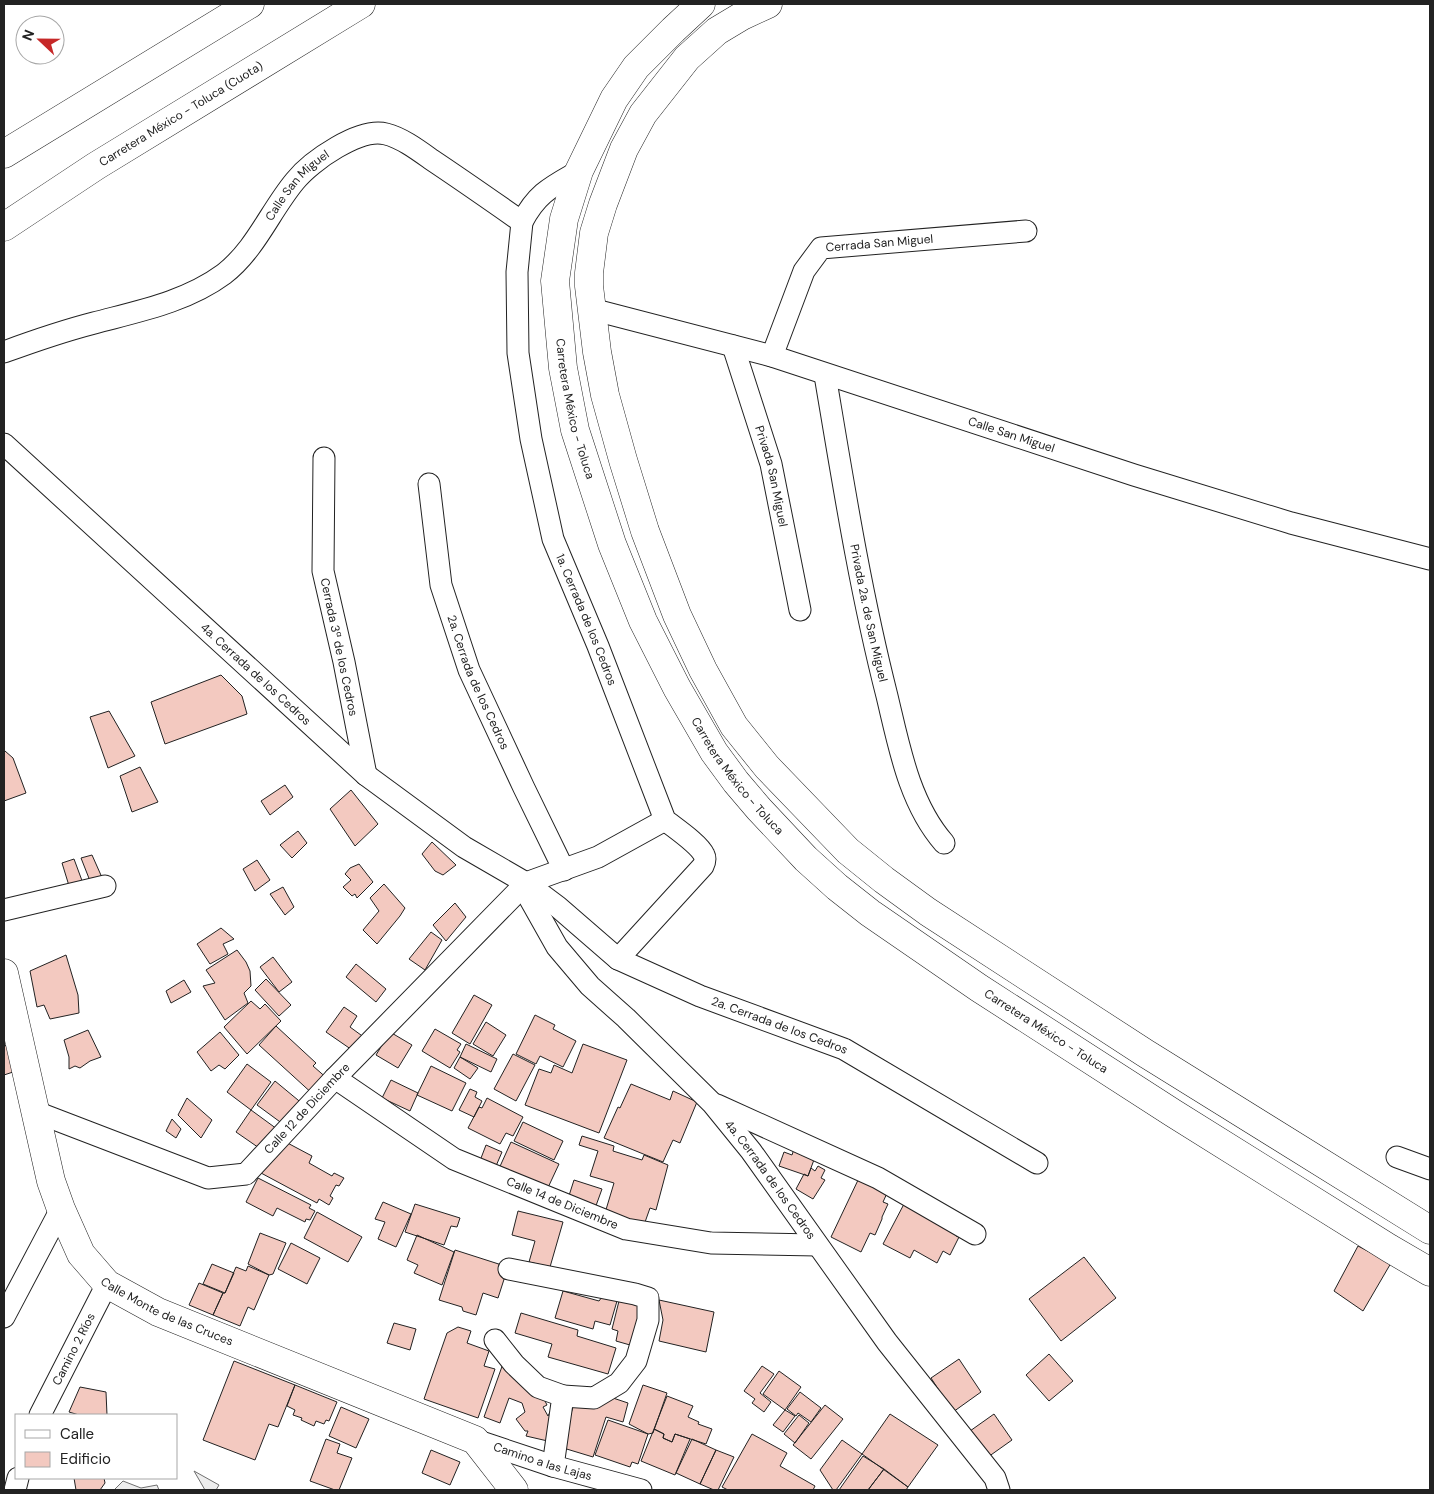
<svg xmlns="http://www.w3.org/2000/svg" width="1434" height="1494" font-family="'DM Sans',sans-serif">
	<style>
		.green { fill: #eee; stroke: #6f6f6f }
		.building { fill: #f3c9c0; stroke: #222 }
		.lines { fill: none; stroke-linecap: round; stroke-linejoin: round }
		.minor-casing { stroke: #222; stroke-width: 23 }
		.tertiary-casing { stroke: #222; stroke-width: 29 }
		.primary-casing { stroke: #222; stroke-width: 29 }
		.motorway-casing { stroke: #222; stroke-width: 29 }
		.minor { stroke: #fff; stroke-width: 21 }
		.tertiary { stroke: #fff; stroke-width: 28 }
		.primary { stroke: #fff; stroke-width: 28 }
		.motorway { stroke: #fff; stroke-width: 28 }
		.labels { text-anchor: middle; stroke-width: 4; stroke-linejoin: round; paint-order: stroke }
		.street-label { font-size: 12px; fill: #222; stroke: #fff }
	</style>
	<rect width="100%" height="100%" fill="#fff"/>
	<path class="green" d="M194 1471 219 1485 216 1490H205Z
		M123 1481 141 1488 157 1485 159 1490H114Z"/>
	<path class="building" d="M221 675 242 696 247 714 165 744 151 702Z
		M109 711 135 756 108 768 90 717Z
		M5 751 13 758 26 793 4 801V752Z
		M140 767 158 802 132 812 120 776Z
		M285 785 293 797 270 815 261 801Z
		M351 790 378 824 355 846 330 809Z
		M298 831 307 843 292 858 280 845Z
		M432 842 456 865 443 875 435 871 422 854Z
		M92 855 104 882 92 886 81 858Z
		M74 859 84 886 70 889 62 863Z
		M257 860 270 880 255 891 243 869Z
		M359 864 373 882 357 898 355 894 352 896 343 887 351 880 345 874 350 868Z
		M384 884 405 908 400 916 377 944 363 930 379 911 370 898Z
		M283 887 294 907 285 915 270 894Z
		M455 903 466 917 446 941 433 925Z
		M221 928 234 939 223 944 228 954 210 964 197 944Z
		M431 932 442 940 425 970 409 959Z
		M237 950 246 962 250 971 251 986 244 993 248 1003 225 1020 203 986 215 983 206 970Z
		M66 955 78 995 79 1013 50 1019 44 1005 37 1007 30 971Z
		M273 957 292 982 279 992 260 967Z
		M356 964 386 989 376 1002 346 977Z
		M266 979 291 1005 279 1016 255 990Z
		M184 980 191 992 171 1003 166 991Z
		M474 995 492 1005 470 1044 452 1033Z
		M251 1001 260 1009 265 1004 281 1021 247 1054 224 1027Z
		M344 1007 357 1016 350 1027 365 1038 355 1052 326 1032Z
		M535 1015 555 1025 553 1029 576 1041 563 1067 540 1056 536 1064 516 1054Z
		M486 1022 506 1035 493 1056 473 1044Z
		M276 1026 316 1063 313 1066 329 1080 315 1096 259 1045Z
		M435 1029 461 1044 457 1050 460 1052 450 1068 422 1051Z
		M88 1030 101 1057 90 1061 80 1068 75 1066 69 1069V1057L64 1040Z
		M220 1032 239 1055 225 1069 219 1065 211 1071 197 1052Z
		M390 1032 412 1045 398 1068 376 1055Z
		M13 1044 19 1070 4 1075V1046Z
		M466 1044 497 1059 491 1072 460 1057Z
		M583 1044 627 1060 599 1133 525 1105 539 1069 551 1073 554 1065 572 1073Z
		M513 1054 535 1065 516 1101 494 1089Z
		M460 1057 478 1068 470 1079 454 1068Z
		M247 1064 271 1082 251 1110 227 1092Z
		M431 1066 466 1083 452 1111 417 1095Z
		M391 1080 418 1093 410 1111 382 1098Z
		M275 1081 304 1105 287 1127 257 1105Z
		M631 1084 670 1100 673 1091 697 1102 680 1143 673 1140 663 1162 604 1138 618 1107 620 1108Z
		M470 1089 477 1092 475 1097 482 1101 474 1117 459 1110Z
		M187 1098 212 1120 201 1138 178 1115Z
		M487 1098 523 1117 513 1136 506 1133 500 1144 468 1128 479 1107 482 1108Z
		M251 1110 277 1129 262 1150 236 1132Z
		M172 1119 181 1129 176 1138 166 1131Z
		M523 1122 563 1141 554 1160 514 1141Z
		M582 1136 614 1146 613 1151 642 1160 644 1155 668 1165 656 1210 650 1208 644 1225 605 1213 614 1183 590 1176 598 1151 579 1145Z
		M280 1139 312 1156 309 1163 332 1176 334 1173 344 1178 339 1186 336 1185 330 1196 333 1198 329 1205 319 1199 317 1203 261 1173Z
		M511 1142 559 1164 545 1194 497 1173Z
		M486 1145 502 1152 493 1173 478 1166Z
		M794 1149 815 1157 808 1176 779 1166 784 1152 792 1155Z
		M818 1166 825 1170 821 1178 825 1180 813 1199 796 1189 804 1174 808 1176 811 1168 815 1171Z
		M258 1178 311 1205 309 1208 315 1211 310 1220 306 1219 305 1222 277 1208 273 1216 246 1202Z
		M859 1178 888 1191 883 1202 888 1204 882 1217V1219L875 1235 870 1233 861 1252 831 1237Z
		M574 1180 602 1189 593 1214 566 1205Z
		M383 1202 411 1214 396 1247 378 1239 385 1222 375 1219Z
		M415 1204 460 1218 457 1227 451 1226 444 1245 405 1232Z
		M904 1204 958 1232 956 1236 959 1237 950 1255 943 1251 937 1263 914 1250 910 1258 883 1244Z
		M518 1211 563 1222 550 1267 529 1262 535 1241 512 1235Z
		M317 1212 362 1237 348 1262 304 1238Z
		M260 1233 286 1243 273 1274 269 1275 248 1264Z
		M417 1235 454 1252 442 1285 414 1273 418 1265 407 1260Z
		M291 1243 320 1258 307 1284 278 1269Z
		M1358 1246 1391 1263 1363 1311 1334 1291Z
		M455 1250 508 1267 498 1298 483 1293 476 1315 463 1311 462 1307 439 1300Z
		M1084 1257 1116 1298 1061 1341 1029 1299Z
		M212 1264 234 1273 225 1293 203 1284Z
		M248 1266 269 1275 254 1310 248 1307 240 1326 213 1315 223 1293H225L236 1267 246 1271Z
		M199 1283 223 1293 213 1315 189 1305Z
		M563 1291 599 1301 602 1297 617 1301 610 1325 595 1321 593 1329 555 1318Z
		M620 1297 644 1304 637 1347 616 1341 618 1331 612 1329Z
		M659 1300 714 1312 706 1352 659 1341 663 1320Z
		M521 1313 578 1330 577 1336 616 1348 608 1374 548 1357 552 1344 515 1333Z
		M394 1323 416 1329 410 1350 387 1343Z
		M458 1327 471 1331 467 1343 489 1351 484 1366 495 1369 478 1418 424 1399 447 1333Z
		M1049 1354 1073 1381 1049 1401 1026 1375Z
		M505 1358 539 1389 547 1405 543 1407 548 1416 551 1410 552 1442 526 1436 528 1431H525L516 1419 525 1412 522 1403 509 1398 500 1423 484 1417Z
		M959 1359 981 1392 953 1412 931 1378Z
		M234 1361 295 1385 278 1427 269 1424 255 1460 203 1440Z
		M762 1366 774 1374 760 1393 771 1402 764 1412 752 1403 755 1399 744 1391Z
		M779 1371 801 1387 785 1410 763 1394Z
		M295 1385 337 1402 329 1421 326 1420 324 1424 316 1421 314 1426 301 1420 302 1418 293 1415 295 1410 287 1406Z
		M643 1385 667 1393 653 1433 648 1434 629 1424Z
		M80 1387 106 1392 107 1415H79L69 1412Z
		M800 1392 821 1408 811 1422 798 1413 796 1416 787 1409Z
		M601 1394 628 1403 623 1422 606 1417 593 1457 560 1447 576 1398Z
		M667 1396 693 1406 688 1417 699 1422 698 1424 712 1429 706 1444 675 1434 672 1442 663 1438 664 1434 654 1429Z
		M825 1405 843 1419 811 1459 793 1445Z
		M341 1407 369 1419 356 1448 329 1436Z
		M785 1410 795 1416 783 1432 773 1425Z
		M890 1414 938 1445 908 1487 862 1454Z
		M994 1414 1012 1440 988 1457 970 1431Z
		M799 1415 809 1423 795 1443 784 1434Z
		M608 1420 648 1434 638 1464 632 1462 630 1467 595 1455Z
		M654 1429 664 1434 663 1438 672 1442 675 1434 690 1439 675 1475 641 1461Z
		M752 1434 787 1453 780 1466 815 1486 813 1490H728L722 1487Z
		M326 1439 340 1444 337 1453 352 1458 339 1490H335L310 1481Z
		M692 1439 716 1450 700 1484 676 1473Z
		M842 1440 862 1454 836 1490H833L820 1470Z
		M431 1450 460 1462 450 1485 422 1473Z
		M716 1450 734 1457 718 1490H714L700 1484Z
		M863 1456 884 1469 868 1490H839Z
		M884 1469 908 1487 906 1490H868Z
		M74 1478H104L105 1483 100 1490H76Z"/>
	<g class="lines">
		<defs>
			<g id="minor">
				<path id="s1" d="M522 222 517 272 518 353 531 439 553 539 598 646 665 820C675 828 699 844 704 855 706 859 705 862 703 866L618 959"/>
				<path id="s2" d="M591 309 772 356 1134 475 1291 523 1430 559"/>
				<path id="s3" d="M733 346 771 464 800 610"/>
				<path id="s4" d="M4 352C34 341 63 331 94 323 139 311 186 302 224 274 256 249 270 211 295 181 311 161 360 127 386 134 402 138 418 150 432 160 462 180 492 201 522 222 537 193 551 187 579 171"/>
				<path id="s5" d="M772 356 804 271 821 248 1026 231"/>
				<path id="s6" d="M825 375C843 482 860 590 887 696 899 746 909 803 944 843"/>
				<path id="s7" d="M4 444 366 775 464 847 526 883 558 907 618 959 700 996 844 1049 1037 1163"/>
				<path d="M324 458 323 571 344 662 366 775"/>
				<path id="s8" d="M429 484 441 585 469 670 524 788 564 870"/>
				<path id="s9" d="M526 883 530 899 557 947 590 986 626 1018 712 1103 751 1151 887 1342 995 1478 999 1490"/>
				<path d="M4 910 105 886"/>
				<path id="s10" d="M335 1078 454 1159 626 1229 711 1243 817 1245"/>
				<path d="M717 1105 878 1178 975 1234"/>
				<path id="s11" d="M36 1112 208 1178 246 1174 335 1078 526 883 598 857 665 820"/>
				<path d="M1397 1157 1430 1169"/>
				<path d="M509 1269 635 1294 648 1298V1320L636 1361 619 1383 594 1398 563 1396"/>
				<path d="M4 1317 61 1209"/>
				<path d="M495 1340 514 1364 538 1387 563 1396 553 1466"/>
				<path id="s12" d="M40 1415 107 1284"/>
				<path id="s13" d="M475 1440 553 1466 641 1490"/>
				<path d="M15 1490 18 1478"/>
			</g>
			<g id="tertiary">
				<path id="s14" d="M4 973 51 1181 61 1209 81 1254 107 1284 158 1312 475 1440 514 1490"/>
			</g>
			<g id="primary">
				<path id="s15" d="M701 4 673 30 636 67 614 99 579 171 564 219 555 281 563 368 575 430 612 544 643 621 677 688 714 752 736 782 759 809 806 859 837 887 870 913 979 988 1173 1113 1389 1248 1430 1272"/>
				<path d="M768 4 742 16 717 31 687 58 643 114 624 149 603 204 594 233 589 273V286L597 352 605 395 623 460 645 531 677 615 703 670 734 726 767 767 848 851 884 880 928 912 1145 1053 1430 1230"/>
			</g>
			<g id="motorway">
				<path d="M4 154 250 4"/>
				<path id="s16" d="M4 227 96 166 361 4"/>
			</g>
		</defs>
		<use href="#minor" class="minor-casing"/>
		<use href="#tertiary" class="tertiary-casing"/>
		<use href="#primary" class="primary-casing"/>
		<use href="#motorway" class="motorway-casing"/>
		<use href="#minor" class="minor"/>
		<use href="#tertiary" class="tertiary"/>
		<use href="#primary" class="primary"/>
		<use href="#motorway" class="motorway"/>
	</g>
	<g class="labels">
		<g class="street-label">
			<text dy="4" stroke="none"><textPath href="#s16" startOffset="210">Carretera México - Toluca (Cuota)</textPath></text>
			<text dy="4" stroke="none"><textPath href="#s4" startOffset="350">Calle San Miguel</textPath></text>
			<text dy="4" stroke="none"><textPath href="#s5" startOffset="178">Cerrada San Miguel</textPath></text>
			<text dy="4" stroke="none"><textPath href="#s15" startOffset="452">Carretera México - Toluca</textPath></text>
			<text dy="4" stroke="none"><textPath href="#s2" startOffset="439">Calle San Miguel</textPath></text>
			<text dy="4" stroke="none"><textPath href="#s3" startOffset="136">Privada San Miguel</textPath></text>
			<text dy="4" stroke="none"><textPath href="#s6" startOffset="242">Privada 2a. de San Miguel</textPath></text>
			<text dy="4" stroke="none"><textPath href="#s1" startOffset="408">1a. Cerrada de los Cedros</textPath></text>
			<text transform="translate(339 647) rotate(78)" y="4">Cerrada 3ª de los Cedros</text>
			<text dy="4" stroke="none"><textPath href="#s7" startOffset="341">4a. Cerrada de los Cedros</textPath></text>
			<text dy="4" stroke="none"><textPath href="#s8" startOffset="206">2a. Cerrada de los Cedros</textPath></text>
			<text dy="4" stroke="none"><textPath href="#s15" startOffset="858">Carretera México - Toluca</textPath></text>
			<text dy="4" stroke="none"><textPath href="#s7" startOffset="978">2a. Cerrada de los Cedros</textPath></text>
			<text dy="4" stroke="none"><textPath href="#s15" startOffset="1262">Carretera México - Toluca</textPath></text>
			<text dy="4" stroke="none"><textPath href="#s11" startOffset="312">Calle 12 de Diciembre</textPath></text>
			<text dy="4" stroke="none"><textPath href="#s9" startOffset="388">4a. Cerrada de los Cedros</textPath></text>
			<text dy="4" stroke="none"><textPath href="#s10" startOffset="261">Calle 14 de Diciembre</textPath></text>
			<text dy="4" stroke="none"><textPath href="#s14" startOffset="398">Calle Monte de las Cruces</textPath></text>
			<text dy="4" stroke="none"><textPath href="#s12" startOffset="74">Camino 2 Ríos</textPath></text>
			<text dy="4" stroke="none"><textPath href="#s13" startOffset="71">Camino a las Lajas</textPath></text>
		</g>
	</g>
	<rect width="1434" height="1494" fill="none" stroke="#222222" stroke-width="10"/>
	<rect x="15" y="1414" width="162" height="65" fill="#ffffff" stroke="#a7a7a7"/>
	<rect x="25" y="1430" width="25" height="8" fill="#ffffff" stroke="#a7a7a7"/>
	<text x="60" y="1439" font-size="15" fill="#222222">Calle</text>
	<rect x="25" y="1452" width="25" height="15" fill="#f3c9c0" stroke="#a7a7a7"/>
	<text x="60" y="1464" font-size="15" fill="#222222">Edificio</text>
	<g transform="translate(40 40) rotate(292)"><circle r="24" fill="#ffffff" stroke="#a7a7a7"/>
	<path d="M0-4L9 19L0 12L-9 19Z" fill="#c62828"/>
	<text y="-8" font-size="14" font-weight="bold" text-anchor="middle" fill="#222222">N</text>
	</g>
</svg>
